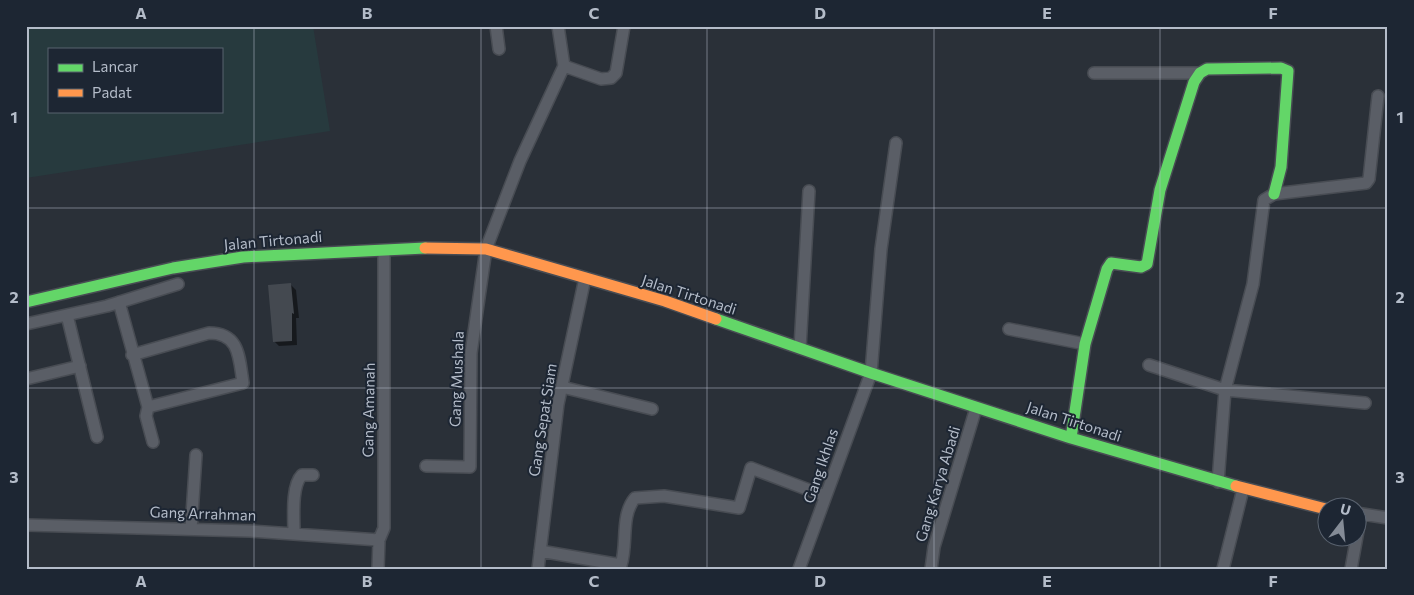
<svg xmlns="http://www.w3.org/2000/svg" width="1414" height="595" font-family="Commissioner,sans-serif">
	<style>
		.green { fill: #273a3e; fill-rule: evenodd }
		.shadow { fill: #0007 }
		.building { fill: #444950 }
		.lines { fill: none; stroke-linecap: round; stroke-linejoin: round }
		.street-casing { stroke: #484c53; stroke-width: 14 }
		.fast-casing { stroke: #484c53; stroke-width: 14 }
		.slow-casing { stroke: #484c53; stroke-width: 14 }
		.street { stroke: #5a5e66; stroke-width: 11 }
		.fast { stroke: #63d668; stroke-width: 11 }
		.slow { stroke: #ff974d; stroke-width: 11 }
		.grid { fill: none; stroke: #b4bcc9; stroke-width: 1; stroke-opacity: 0.55 }
		.labels { text-anchor: middle; stroke-width: 4; stroke-linejoin: round; paint-order: stroke }
		.street-label { font-size: 15px; fill: #b4bcc9; stroke: #1d2633 }
		.neatline { fill: none; stroke: #b4bcc9; stroke-width: 2 }
		.grid-label { font-size: 16px; text-anchor: middle; font-weight: bold; fill: #b4bcc9 }
	</style>
	<rect width="100%" height="100%" fill="#2a3038"/>
	<path class="green" d="M26 26H313L330 131 26 178ZM49 49H221V111H49Z"/>
	<path class="shadow" d="M291 285 296 290 299 318H296L297 345 279 346 274 341Z"/>
	<path class="building" d="M291 283 294 314 292 313V341L273 342 268 285Z"/>
	<g class="lines">
		<defs>
			<path id="street" d="M496 26 499 49
				M564 66 601 79 611 78 616 73 624 26
				M1094 73H1200
				M119 302 148 407 243 383C239 358 240 333 209 333L132 355
				M67 315 97 437
				M26 324 107 306 178 284
				M1009 329 1085 344
				M800 348 809 191
				M1149 365 1225 390 1365 403
				M26 379 80 366
				M562 387 652 409
				M148 407 146 416 153 442
				M426 466 470 467 471 353 486 249 520 161 564 66 558 26
				M1218 482 1225 390 1253 284 1264 200 1274 194 1366 183 1369 179 1378 96
				M1356 513 1388 518
				M26 525 250 531 379 540
				M191 529 196 455
				M294 533C294 518 291 486 302 475H313
				M540 551 621 565C628 544 620 516 635 498L664 496 739 508 751 468 825 496
				M378 569 379 540 384 528V251
				M538 569 558 404 585 278
				M799 569 871 373 881 249 896 143
				M931 569 934 547 976 408
				M1223 569 1243 489
				M1351 569 1361 514"/>
			<path id="fast" d="M26 302 173 268 243 257 425 248
				M716 319 871 373 1071 438 1236 486
				M1071 438 1085 344 1107 269 1111 263 1141 267 1147 264 1160 190 1194 82 1200 73 1207 69 1281 68 1288 71 1281 167 1274 194"/>
			<path id="slow" d="M425 248 486 249 665 301 716 319
				M1236 486 1326 509"/>
		</defs>
		<use href="#street" class="street-casing"/>
		<use href="#fast" class="fast-casing"/>
		<use href="#slow" class="slow-casing"/>
		<use href="#street" class="street"/>
		<use href="#fast" class="fast"/>
		<use href="#slow" class="slow"/>
	</g>
	<path class="grid" d="M254 26V569M481 26V569M707 26V569M934 26V569M1160 26V569M26 208H1388M26 388H1388"/>
	<g class="labels">
		<g class="street-label">
			<text transform="translate(273 241) rotate(-5)" y="5">Jalan Tirtonadi</text>
			<text transform="translate(689 295) rotate(18)" y="5">Jalan Tirtonadi</text>
			<text transform="translate(457 379) rotate(-88)" y="5">Gang Mushala</text>
			<text transform="translate(369 410) rotate(-89)" y="5">Gang Amanah</text>
			<text transform="translate(543 420) rotate(-81)" y="5">Gang Sepat Siam</text>
			<text transform="translate(1074 422) rotate(18)" y="5">Jalan Tirtonadi</text>
			<text transform="translate(821 466) rotate(-71)" y="5">Gang Ikhlas</text>
			<text transform="translate(938 484) rotate(-73)" y="5">Gang Karya Abadi</text>
			<text transform="translate(203 514) rotate(2)" y="5">Gang Arrahman</text>
		</g>
	</g>
	<rect width="1414" height="595" fill="none" stroke="#1d2633" stroke-width="55"/>
	<rect x="48" y="48" width="175" height="65" fill="#1d2633" stroke="#59626f"/>
	<rect x="58" y="64" width="25" height="8" fill="#63d668" stroke="#59626f"/>
	<text x="92" y="72" font-size="15" fill="#b4bcc9">Lancar</text>
	<rect x="58" y="89" width="25" height="8" fill="#ff974d" stroke="#59626f"/>
	<text x="92" y="98" font-size="15" fill="#b4bcc9">Padat</text>
	<g transform="translate(1342 522) rotate(16)"><circle r="24" fill="#1d2633" stroke="#59626f"/>
	<path d="M0-4L9 19L0 12L-9 19Z" fill="#848b96"/>
	<text y="-8" font-size="14" font-weight="bold" text-anchor="middle" fill="#b4bcc9">U</text>
	</g>
	<rect x="28" y="28" width="1358" height="540" class="neatline"/>
	<g class="grid-label">
		<text x="141" y="19">A</text>
		<text x="367" y="19">B</text>
		<text x="594" y="19">C</text>
		<text x="820" y="19">D</text>
		<text x="1047" y="19">E</text>
		<text x="1273" y="19">F</text>
		<text x="14" y="123">1</text>
		<text x="1400" y="123">1</text>
		<text x="14" y="303">2</text>
		<text x="1400" y="303">2</text>
		<text x="14" y="483">3</text>
		<text x="1400" y="483">3</text>
		<text x="141" y="587">A</text>
		<text x="367" y="587">B</text>
		<text x="594" y="587">C</text>
		<text x="820" y="587">D</text>
		<text x="1047" y="587">E</text>
		<text x="1273" y="587">F</text>
	</g>
</svg>
